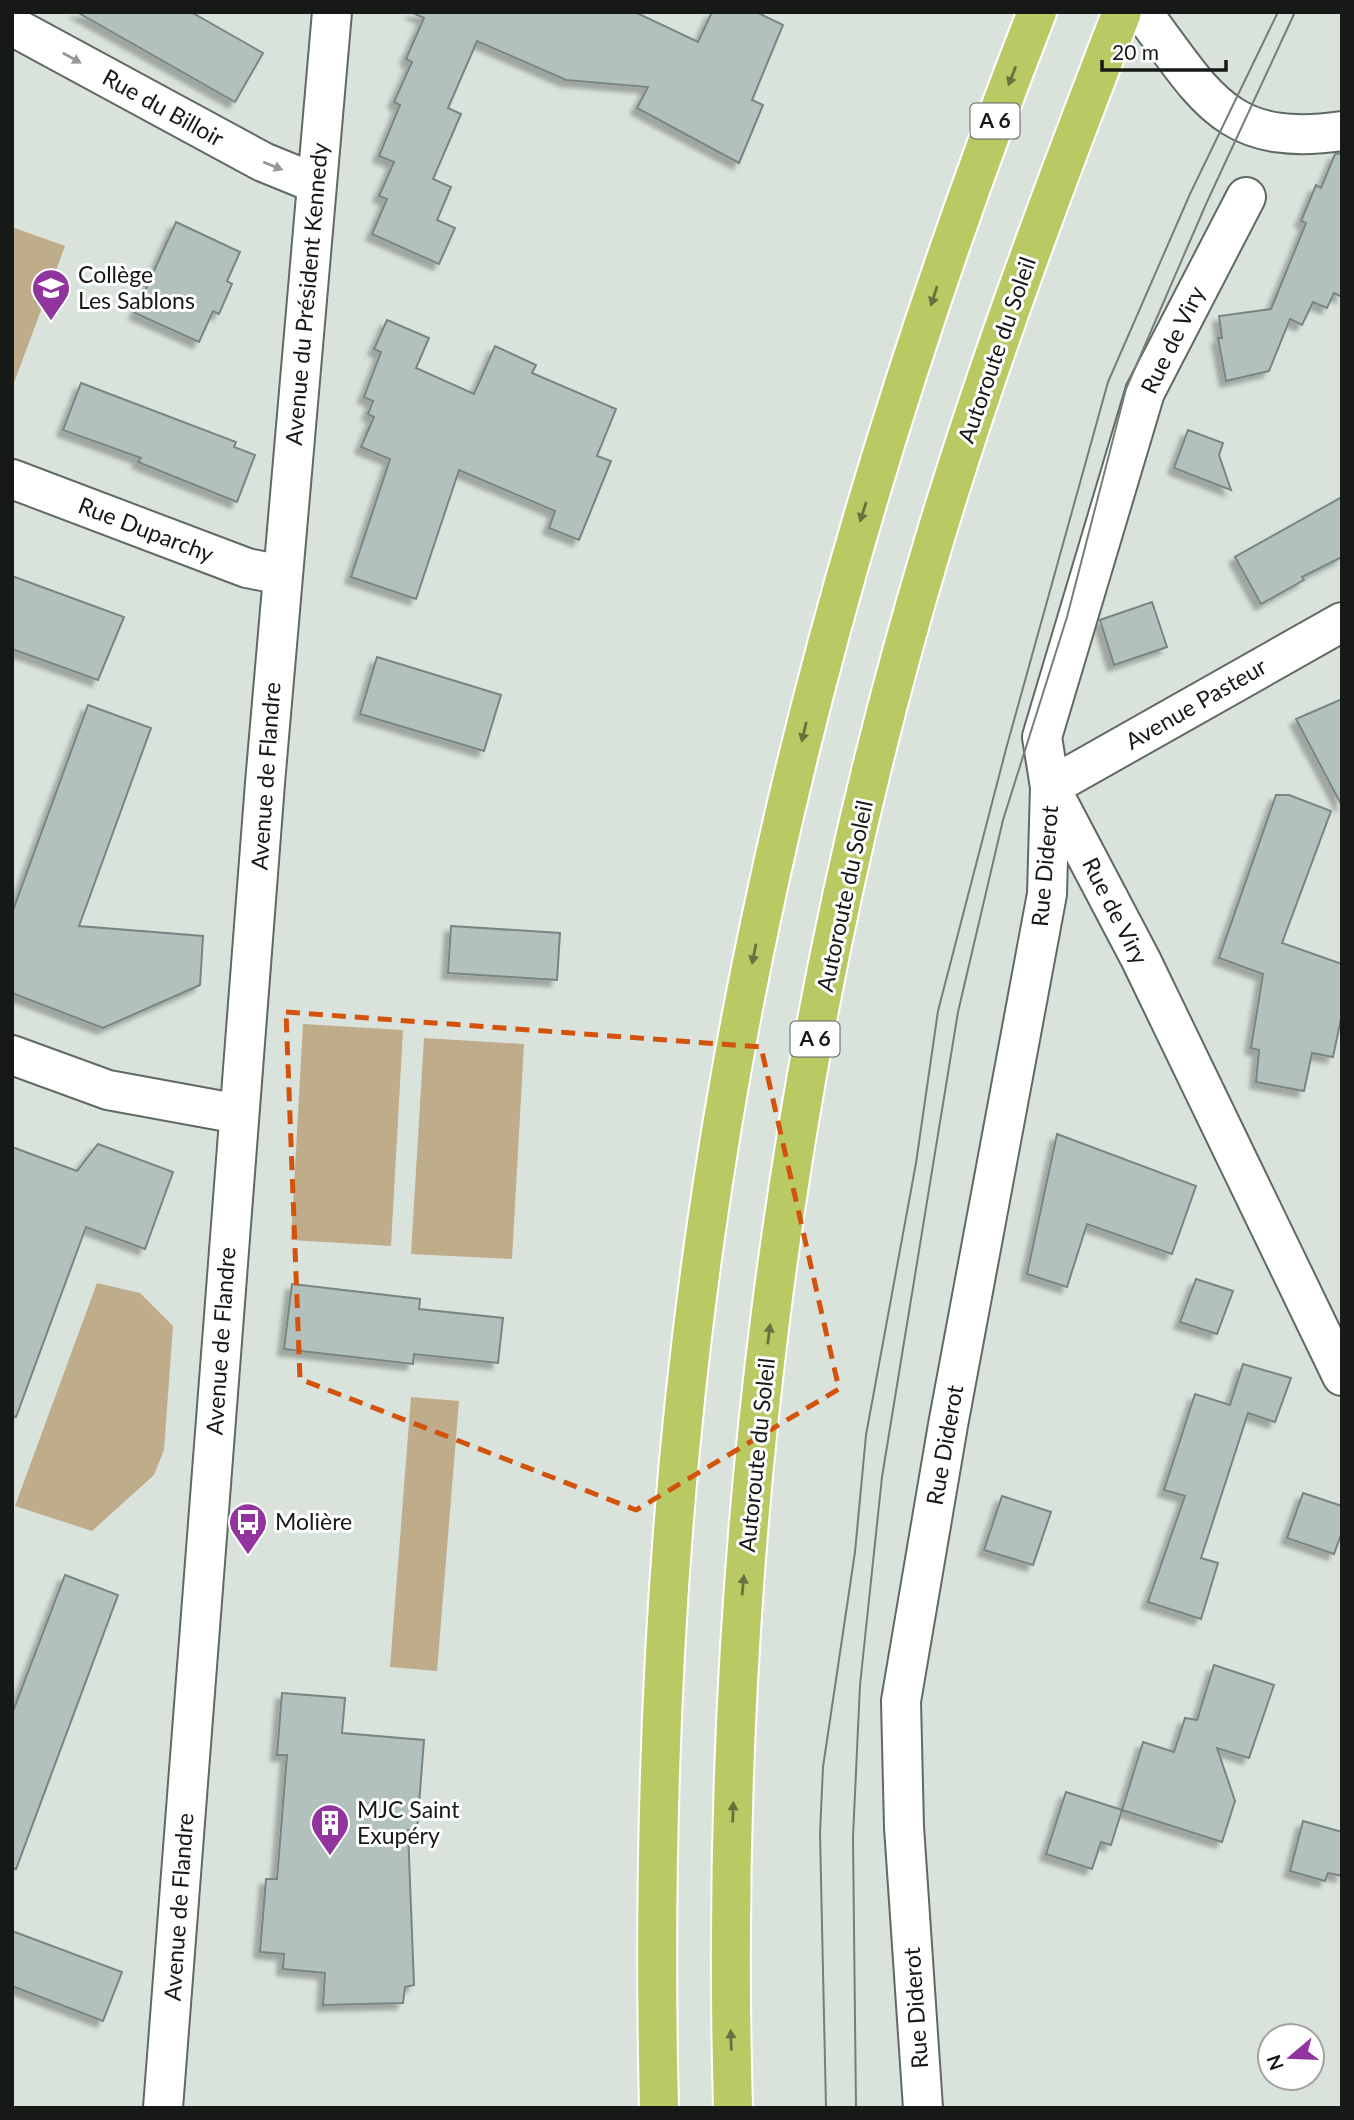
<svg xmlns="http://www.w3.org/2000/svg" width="1354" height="2120" font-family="Lato,sans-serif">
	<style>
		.green { fill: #bfac8b }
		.building { fill: #b3c1be; stroke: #798583; stroke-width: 2; filter: url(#shadow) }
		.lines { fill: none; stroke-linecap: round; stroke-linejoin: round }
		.minor-casing { stroke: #606962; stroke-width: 42 }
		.motorway-casing { stroke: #fff; stroke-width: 42 }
		.minor { stroke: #fff; stroke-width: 38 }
		.motorway { stroke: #b9ca65; stroke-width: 38 }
		.tram { stroke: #777e78; stroke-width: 2 }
		.oneway { fill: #969896 }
		.oneway2 { fill: #68723e }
		.marked { fill: none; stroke: #d3530d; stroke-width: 5; stroke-dasharray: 14 9; stroke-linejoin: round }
		.labels { text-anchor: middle; stroke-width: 6; stroke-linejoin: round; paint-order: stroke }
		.shield { fill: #fff; stroke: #5c5e5c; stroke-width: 2 }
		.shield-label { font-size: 21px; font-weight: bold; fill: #161916 }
		.street-label { font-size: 23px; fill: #161916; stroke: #fff }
		.poi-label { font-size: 23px; fill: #161916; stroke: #fff; text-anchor: start }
	</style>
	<defs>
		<filter id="shadow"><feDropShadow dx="-6" dy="6" stdDeviation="2" flood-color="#0004"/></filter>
	</defs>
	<rect width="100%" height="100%" fill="#d9e3db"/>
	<path class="green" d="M12 227 65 246 12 388Z
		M303 1024 403 1030 391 1246 291 1240Z
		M424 1038 524 1044 512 1259 411 1254Z
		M97 1283 140 1293 173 1326 164 1450 154 1475 92 1531 15 1506Z
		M411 1397 459 1401 437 1671 390 1667Z"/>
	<path class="building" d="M77 12H191L263 53 235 102Z
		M411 12H635L698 42 712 12H756L783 25 752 100 763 105 739 163 637 108 648 87 566 80 477 41 448 108 461 114 433 179 451 187 437 220 455 228 439 264 372 234 387 199 379 196 394 162 379 156 400 105 394 102 412 62 406 59 424 18Z
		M1342 153V297L1334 293 1327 308 1313 302 1302 325 1290 319 1269 371 1226 381 1218 338H1222L1219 316 1271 309 1306 223 1301 221 1316 185 1321 188 1335 154Z
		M176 222 240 252 227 281 232 284 219 314 213 311 199 342 135 313Z
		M387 320 429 338 416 368 474 394 495 346 536 365 532 373 616 409 597 456 611 461 579 540 549 528 555 511 459 470 416 599 351 577 390 459 361 447 374 417 368 414 373 401 364 397 381 352 374 349Z
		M81 383 236 442 234 447 255 455 237 502 138 462 141 458 63 430Z
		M1188 430 1223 443 1219 455 1231 490 1174 468Z
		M1342 497V557L1302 577 1304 580 1261 604 1235 557Z
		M12 576 124 617 98 680 12 649Z
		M1152 602 1167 647 1114 665 1100 620Z
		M377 657 501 695 484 751 360 714Z
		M1342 699V806L1296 719Z
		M88 705 151 728 79 926 203 936 200 985 103 1028 12 993V913Z
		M1276 795H1289L1331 811 1282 943 1342 964V1014L1333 1057 1312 1053 1304 1091 1256 1082 1259 1050 1251 1048 1263 974 1219 958Z
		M451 926 560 933 557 980 448 973Z
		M1057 1134 1196 1186 1172 1254 1087 1224 1067 1287 1027 1274Z
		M98 1144 173 1172 145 1249 86 1227 16 1417 12 1416V1147L77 1171Z
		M1196 1279 1233 1291 1217 1334 1180 1322Z
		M292 1284 420 1299 419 1309 503 1318 498 1363 414 1354 413 1364 284 1349Z
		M1243 1364 1291 1378 1275 1422 1248 1413 1201 1558 1218 1563 1201 1619 1148 1602 1185 1496 1164 1490 1195 1394 1230 1405Z
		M1303 1493 1342 1506V1532L1334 1554 1287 1538Z
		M1002 1496 1051 1512 1033 1565 984 1550Z
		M65 1575 118 1595 16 1869 12 1868V1714Z
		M1214 1665 1274 1685 1249 1758 1217 1748 1235 1801 1222 1842 1122 1810 1143 1742 1174 1752 1185 1718 1197 1720Z
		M282 1693 345 1698 342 1733 424 1740 417 1830H408L414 1985 405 1987 403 2003 323 2005 325 1973 283 1969 284 1954 260 1952 266 1879H277L287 1755H277Z
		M1066 1792 1122 1810 1111 1845 1101 1842 1092 1869 1046 1854Z
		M1303 1821 1342 1832V1876L1328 1873 1325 1881 1290 1871Z
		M12 1931 122 1972 103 2021 12 1986Z"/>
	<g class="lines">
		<defs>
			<path id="minor" d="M1142 12C1205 95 1225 148 1342 131
				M12 26 263 162 317 184
				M1246 197 1145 392 1042 737 1050 787 1141 960 1342 1376
				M12 479 247 568 282 575
				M1050 787 1342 622
				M12 1055 108 1090 239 1114
				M163 2108 265 783 332 12
				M923 2108 904 1827 901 1701 948 1425 1047 894 1050 787"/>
			<path id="motorway" d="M659 2108C652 1816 664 1526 705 1237 764 817 882 407 1037 12
				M733 2108C718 1581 781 1047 934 541 988 362 1054 187 1122 12"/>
		</defs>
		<use href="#minor" class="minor-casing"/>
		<use href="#motorway" class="motorway-casing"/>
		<use href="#minor" class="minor"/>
		<use href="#motorway" class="motorway"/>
		<path class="tram" d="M826 2108 820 1833 823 1767 855 1552 866 1435 916 1163 938 1011 1006 749 1108 382 1190 194 1278 12
			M856 2108 853 1837 860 1685 882 1477 958 1012 1003 820 1067 617 1126 389 1206 204 1295 12"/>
	</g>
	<defs><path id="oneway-solid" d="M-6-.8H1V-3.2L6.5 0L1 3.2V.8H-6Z" transform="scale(1.75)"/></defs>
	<g class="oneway">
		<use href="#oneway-solid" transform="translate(72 58) rotate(29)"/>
		<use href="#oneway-solid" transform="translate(273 166) rotate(22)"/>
	</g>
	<g class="oneway2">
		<use href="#oneway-solid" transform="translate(1012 76) rotate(111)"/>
		<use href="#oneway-solid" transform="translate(934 296) rotate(108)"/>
		<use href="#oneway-solid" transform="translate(863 512) rotate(108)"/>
		<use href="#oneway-solid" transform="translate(804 732) rotate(103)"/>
		<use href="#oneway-solid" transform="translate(754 954) rotate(101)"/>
		<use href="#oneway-solid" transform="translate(769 1334) rotate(-83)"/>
		<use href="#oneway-solid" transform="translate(743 1585) rotate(-85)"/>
		<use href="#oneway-solid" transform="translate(733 1812) rotate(-88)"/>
		<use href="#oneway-solid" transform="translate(731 2040) rotate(-92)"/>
	</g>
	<path class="marked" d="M286 1012 761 1047 839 1389 636 1510 300 1379Z"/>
	<defs>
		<symbol id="school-pin" viewBox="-11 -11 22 30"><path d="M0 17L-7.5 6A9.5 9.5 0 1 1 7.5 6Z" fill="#91349e" stroke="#fff"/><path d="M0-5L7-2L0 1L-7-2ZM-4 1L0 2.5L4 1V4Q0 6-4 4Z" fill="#fff"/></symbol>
		<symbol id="bus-pin" viewBox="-11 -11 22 30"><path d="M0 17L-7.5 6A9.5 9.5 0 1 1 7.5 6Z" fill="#91349e" stroke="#fff"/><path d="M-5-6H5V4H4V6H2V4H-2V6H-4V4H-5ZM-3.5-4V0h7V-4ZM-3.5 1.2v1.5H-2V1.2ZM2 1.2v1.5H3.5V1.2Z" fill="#fff"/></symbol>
		<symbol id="building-pin" viewBox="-11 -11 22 30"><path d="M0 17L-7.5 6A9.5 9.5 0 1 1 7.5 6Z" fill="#91349e" stroke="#fff"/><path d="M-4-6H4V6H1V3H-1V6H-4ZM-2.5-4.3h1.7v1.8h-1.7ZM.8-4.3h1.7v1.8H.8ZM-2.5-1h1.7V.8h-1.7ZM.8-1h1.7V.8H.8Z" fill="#fff"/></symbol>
	</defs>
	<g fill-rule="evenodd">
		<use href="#school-pin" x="29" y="266" width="44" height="60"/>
		<use href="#bus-pin" x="226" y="1500" width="44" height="60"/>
		<use href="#building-pin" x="308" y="1801" width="44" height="60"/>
	</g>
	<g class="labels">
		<g class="shield">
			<rect x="970.5" y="103.5" width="49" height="35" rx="5"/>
			<rect x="790.5" y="1021.5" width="49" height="35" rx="5"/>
		</g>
		<g class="shield-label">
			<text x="995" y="128">A 6</text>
			<text x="815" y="1046">A 6</text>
		</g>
		<g class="street-label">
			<text transform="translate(163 108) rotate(29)" y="8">Rue du Billoir</text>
			<text transform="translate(307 294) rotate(-85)" y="8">Avenue du Président Kennedy</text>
			<text transform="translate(1173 340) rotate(-64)" y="8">Rue de Viry</text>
			<text transform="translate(997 350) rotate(-71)" y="8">Autoroute du Soleil</text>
			<text transform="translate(146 530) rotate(21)" y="8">Rue Duparchy</text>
			<text transform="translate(1196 704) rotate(-30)" y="8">Avenue Pasteur</text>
			<text transform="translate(266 776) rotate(-86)" y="8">Avenue de Flandre</text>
			<text transform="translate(1045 866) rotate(-85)" y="8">Rue Diderot</text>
			<text transform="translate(845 896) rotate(-78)" y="8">Autoroute du Soleil</text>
			<text transform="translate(1115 911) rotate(63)" y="8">Rue de Viry</text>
			<text transform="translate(221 1341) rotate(-86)" y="8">Avenue de Flandre</text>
			<text transform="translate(945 1445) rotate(-80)" y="8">Rue Diderot</text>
			<text transform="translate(757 1455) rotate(-84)" y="8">Autoroute du Soleil</text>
			<text transform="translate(179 1907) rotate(-86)" y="8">Avenue de Flandre</text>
			<text transform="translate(916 2008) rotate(-94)" y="8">Rue Diderot</text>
		</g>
		<g class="poi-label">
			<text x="78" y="283">Collège<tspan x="78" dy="26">Les Sablons</tspan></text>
			<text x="275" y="1530">Molière</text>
			<text x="357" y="1818">MJC Saint<tspan x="357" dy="26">Exupéry</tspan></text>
		</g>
	</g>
	<rect width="1354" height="2120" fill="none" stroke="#161916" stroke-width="28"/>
	<g transform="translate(1291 2057) rotate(251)"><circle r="33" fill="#ffffff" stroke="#a2a3a2" stroke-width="2"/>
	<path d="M0-5L12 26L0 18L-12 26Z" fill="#91349e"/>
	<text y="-10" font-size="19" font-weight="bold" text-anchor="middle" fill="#161916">N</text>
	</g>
	<path d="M1102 60v10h124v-10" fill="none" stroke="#161916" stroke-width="3.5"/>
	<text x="1112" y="60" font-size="21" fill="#161916" stroke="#ffffff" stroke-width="5" paint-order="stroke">20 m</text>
</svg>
